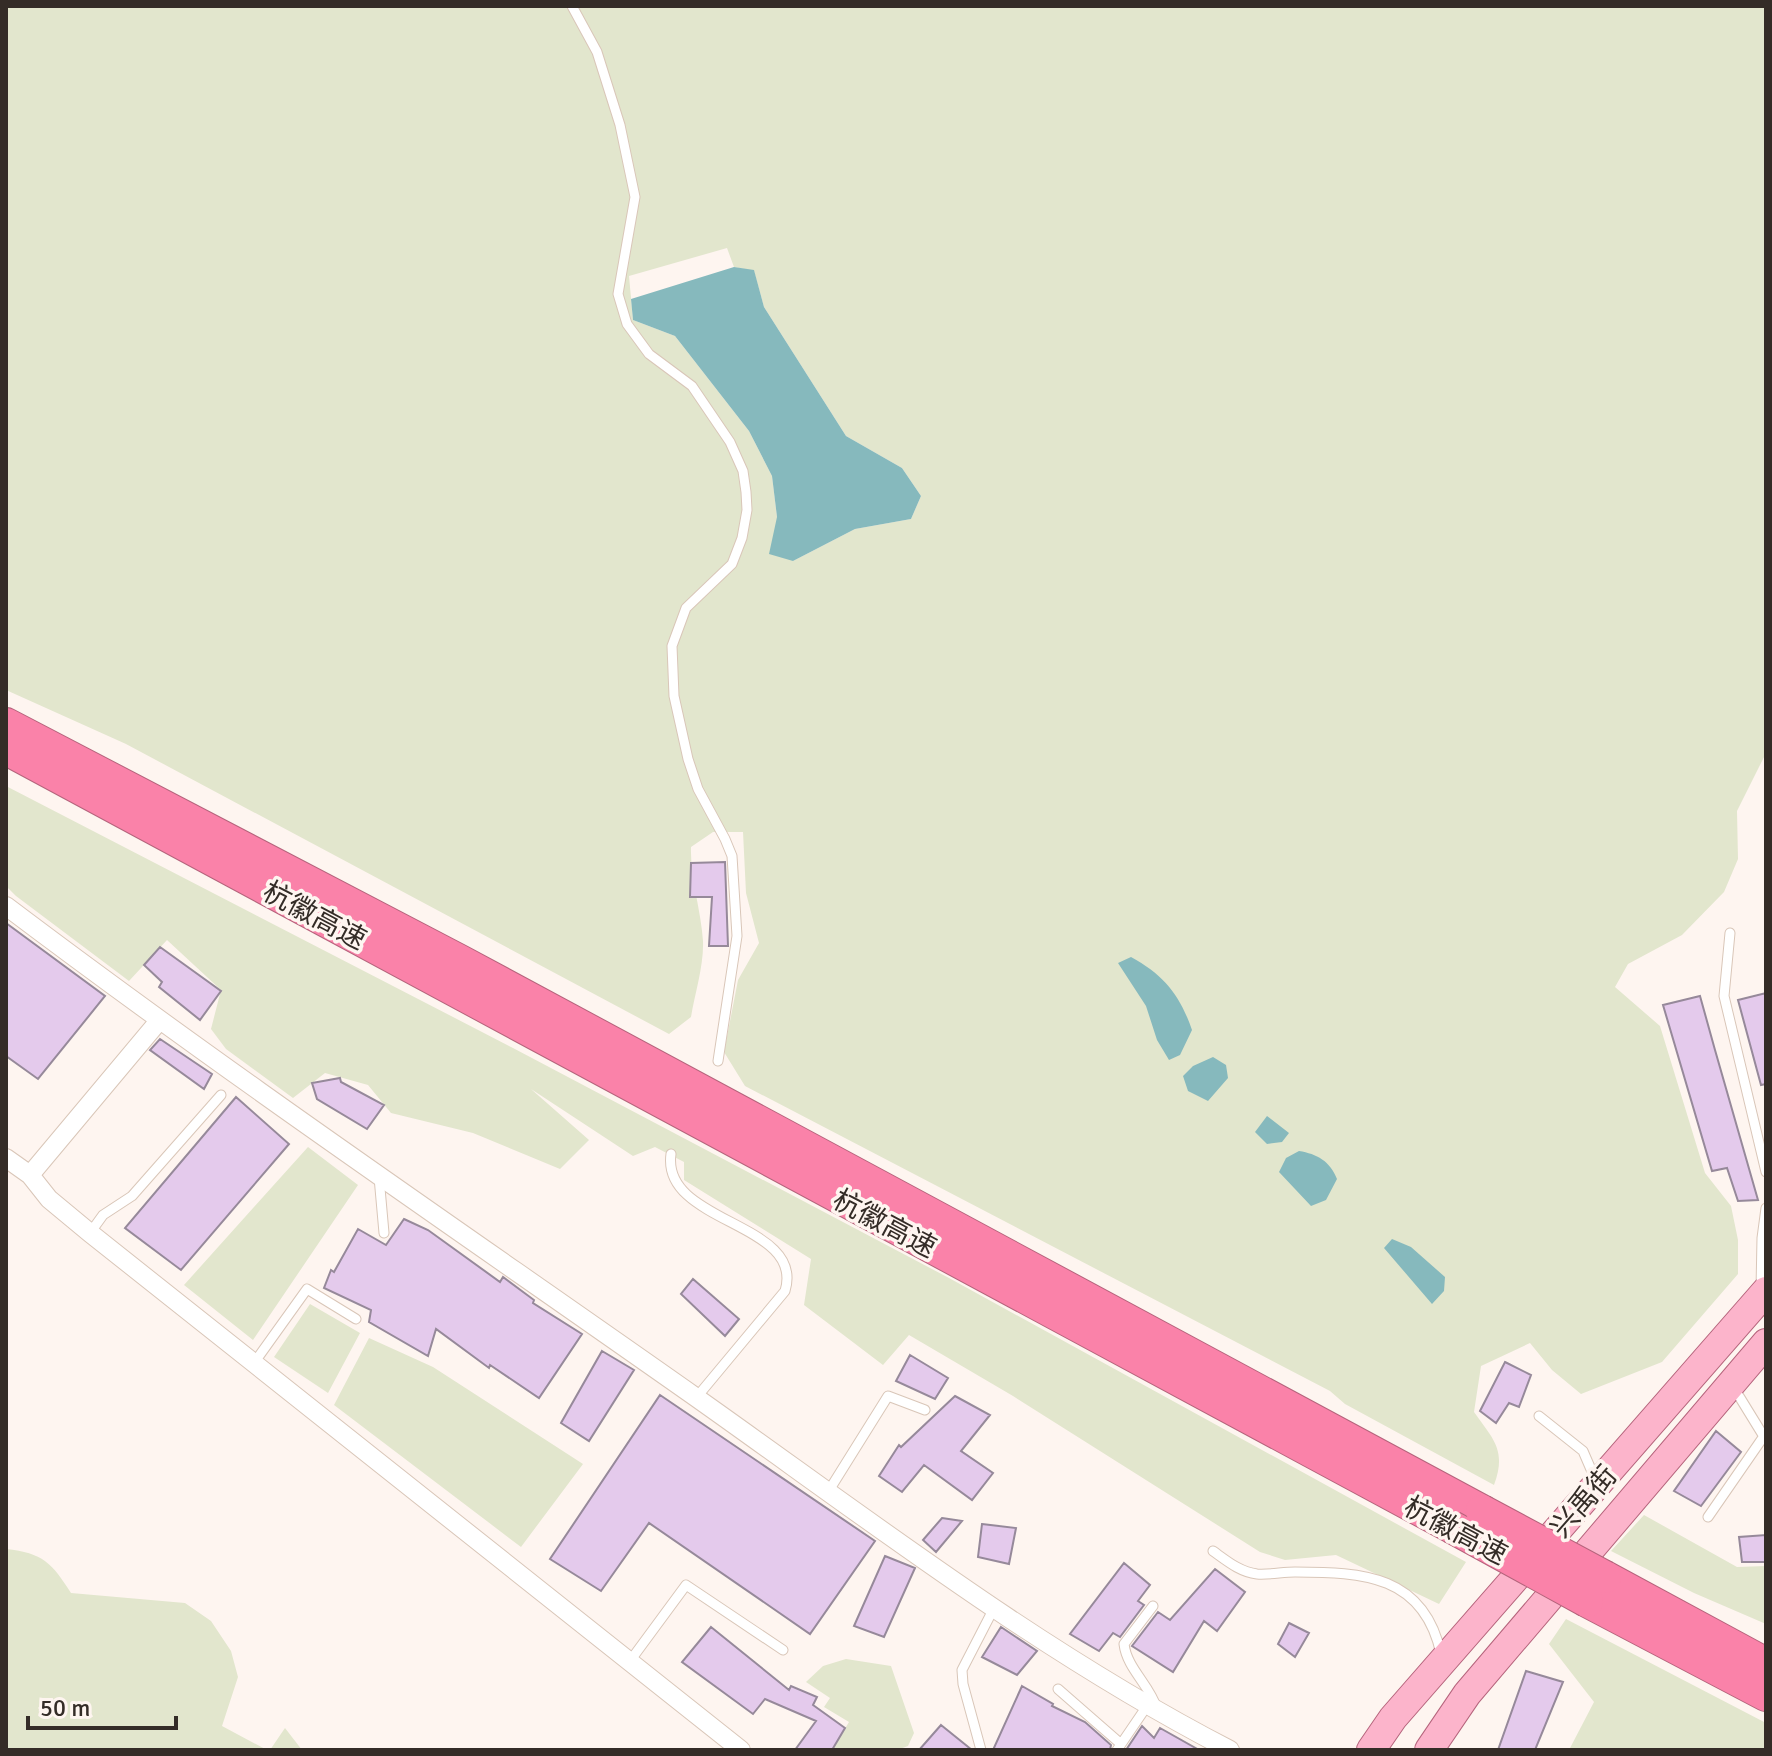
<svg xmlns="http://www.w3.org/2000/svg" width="1772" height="1756" font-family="Signika,'Noto Sans SC',sans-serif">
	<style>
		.green { fill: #e2e6cd; fill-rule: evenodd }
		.water { fill: #86b9bd }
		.building { fill: #e4caec; stroke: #96899a; stroke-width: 2 }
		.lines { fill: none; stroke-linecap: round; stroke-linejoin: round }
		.service-casing { stroke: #d9c6b8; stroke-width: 11 }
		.minor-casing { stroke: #d9c6b8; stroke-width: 20 }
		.primary-casing { stroke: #b5647c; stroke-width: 30 }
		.motorway-casing { stroke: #b5647c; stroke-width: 34 }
		.service { stroke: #fff; stroke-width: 9 }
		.minor { stroke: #fff; stroke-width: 18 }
		.primary { stroke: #fcb4cb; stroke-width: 28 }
		.motorway { stroke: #fa82a9; stroke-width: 32 }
		.motorway-bridge-casing { stroke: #b5647c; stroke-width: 34; stroke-linecap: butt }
		.motorway-bridge { stroke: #fa82a9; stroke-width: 32 }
		.labels { text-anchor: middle; stroke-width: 7; stroke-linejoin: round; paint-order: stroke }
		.street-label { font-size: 28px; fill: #342c27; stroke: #fef5f0 }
	</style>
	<rect width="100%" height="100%" fill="#fef5f0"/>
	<path class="green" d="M6 6H1766V753L1737 811 1738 859 1724 892 1682 935 1628 964 1615 987 1660 1026 1705 1173 1731 1206 1738 1240V1274L1662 1362 1581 1394 1552 1370 1530 1343 1481 1366 1474 1412C1493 1439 1507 1450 1494 1485L1345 1404 1330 1391 745 1086 724 1052 738 980 759 943 746 893 743 832H713L691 847C690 879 701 909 703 941 704 965 695 993 691 1017L669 1034 126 744 6 690ZM727 248 734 267 754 271 764 307 846 436 902 468 921 496 911 519 855 529 793 561 777 517 772 476 749 431 675 336 633 320 629 276Z
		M6 786 513 1048 949 1278 1466 1562 1439 1604 1336 1555 1285 1560 1260 1552 1013 1396 909 1335 883 1365 804 1305 811 1259 684 1180V1162L655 1147 633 1156 531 1089 589 1140 560 1169 473 1133 391 1113 368 1085 325 1073 293 1098 226 1049 211 1029 221 990 167 940 129 981 16 896 6 886Z
		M308 1147 358 1185 253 1340 184 1285Z
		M310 1304 360 1333 328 1393 274 1357Z
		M369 1338 433 1367 583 1464 521 1547 334 1405Z
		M1644 1515 1737 1567 1766 1566V1624L1694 1593 1611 1551Z
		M6 1549C43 1553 52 1563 71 1593L185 1603 211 1621 231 1651 238 1677 222 1726 267 1750H6Z
		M1566 1619 1766 1723V1750H1569L1594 1702 1549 1644Z
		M846 1659 891 1666 914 1733 908 1746 897 1750H832L849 1722 824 1707 830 1698 806 1682 823 1666Z
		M285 1728 302 1750H270Z"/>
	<path class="water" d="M734 267 754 270 764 307 846 436 902 468 921 496 911 519 855 529 793 561 769 554 777 517 772 476 749 431 675 336 633 320 631 299Z
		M1131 957C1164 975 1180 995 1192 1030L1180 1055 1169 1060 1157 1040 1146 1006 1118 963Z
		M1213 1057 1226 1065 1228 1078 1208 1101 1188 1091 1183 1076 1193 1066Z
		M1267 1116 1289 1133 1282 1142 1267 1144 1255 1132Z
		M1299 1151C1317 1154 1330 1161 1337 1179L1326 1200 1311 1206 1279 1172 1286 1158Z
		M1392 1239 1411 1247 1445 1277 1444 1291 1432 1304 1384 1248Z"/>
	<path class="building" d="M725 862 728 946H709L712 897H690L691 863Z
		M6 923 105 996 38 1079 6 1056Z
		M160 947 221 991 200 1020 159 987 162 982 144 965Z
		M1766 993V1084L1761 1085 1738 1000Z
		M1700 996 1715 1050 1758 1200 1738 1201 1727 1168 1712 1171 1663 1005Z
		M160 1039 212 1074 204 1089 150 1050Z
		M340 1078 341 1082 384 1105 367 1129 317 1099 312 1083Z
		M236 1097 289 1144 181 1270 125 1228Z
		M404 1219 428 1230 500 1282 503 1277 534 1300 533 1303 582 1334 539 1398 490 1365 489 1368 436 1329 428 1356 369 1322 371 1310 324 1288 331 1270 334 1272 358 1229 386 1245Z
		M693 1279 739 1319 725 1336 681 1294Z
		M602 1351 634 1370 589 1441 561 1423Z
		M910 1355 948 1378 935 1399 896 1381Z
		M1505 1362 1531 1375 1519 1407 1509 1403 1496 1423 1480 1411Z
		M660 1395 875 1541 810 1634 649 1523 601 1591 550 1559Z
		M955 1396 990 1415 961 1451 993 1473 972 1500 924 1465 902 1492 879 1476 899 1445 901 1447Z
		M1716 1431 1741 1452 1701 1506 1674 1491Z
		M942 1518 962 1521 936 1552 923 1540Z
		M982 1524 1016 1528 1009 1564 978 1557Z
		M1766 1535V1562H1742L1739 1537Z
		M885 1556 915 1568 884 1637 854 1626Z
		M1124 1563 1150 1585 1138 1601 1144 1605 1120 1637 1113 1633 1099 1651 1070 1634Z
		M1215 1569 1245 1592 1217 1631 1204 1621 1173 1672 1132 1646 1158 1612 1170 1620Z
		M1289 1623 1309 1633 1295 1657 1278 1644Z
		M711 1627 789 1690 791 1686 817 1697 813 1705 845 1728 832 1750H795L816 1721 765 1699 753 1714 682 1662Z
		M1001 1627 1037 1651 1017 1675 982 1657Z
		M1526 1671 1563 1682 1535 1750H1498Z
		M1022 1686 1053 1704 1052 1706 1085 1722 1111 1745 1110 1750H993Z
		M941 1725 972 1750H919Z
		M1142 1726 1154 1738 1160 1728 1199 1750H1126Z"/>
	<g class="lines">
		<defs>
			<path id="service" d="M572 6 597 52 620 125 635 197 618 294 627 324 649 354 692 386 730 442 743 471 746 492 747 510 742 538 732 564 686 608 672 646 674 696 688 759 698 789 725 839 732 856 737 936 718 1061
				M1730 933 1724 996 1766 1172
				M671 1154C661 1224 806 1222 785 1291L696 1398
				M379 1177 384 1233
				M90 1233 103 1215 132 1196 221 1095
				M1761 1289 1762 1238 1766 1208
				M254 1363 307 1289 356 1319
				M1734 1388 1766 1440
				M1539 1416 1583 1451 1596 1481
				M828 1492 888 1396 925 1410
				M1708 1517 1764 1436
				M1213 1551C1227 1561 1240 1572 1257 1574 1269 1575 1283 1572 1295 1572 1363 1572 1424 1575 1441 1654
				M1153 1606 1124 1644C1127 1669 1150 1685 1157 1709
				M630 1661 686 1585 783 1650
				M1058 1689 1121 1744
				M981 1750 963 1684 962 1670 994 1608
				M1117 1750 1147 1706"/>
			<path id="minor" d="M6 906C231 1076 464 1234 694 1396 868 1519 1040 1652 1230 1750
				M6 1158 30 1175 49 1199 90 1233 741 1750
				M30 1175 158 1022"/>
			<path id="primary" d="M1371 1750 1393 1718 1766 1291
				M1429 1750 1467 1694 1766 1343"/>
			<path id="motorway" d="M6 724 460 961 1482 1511
				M16 754 1452 1527
				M1605 1577 1766 1664
				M1587 1601 1766 1695"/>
		</defs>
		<use href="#service" class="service-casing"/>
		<use href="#minor" class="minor-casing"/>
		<use href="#primary" class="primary-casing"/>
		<use href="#motorway" class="motorway-casing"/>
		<use href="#service" class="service"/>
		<use href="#minor" class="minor"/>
		<use href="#primary" class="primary"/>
		<use href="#motorway" class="motorway"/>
		<defs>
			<path id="motorway-bridge" d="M1482 1511 1605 1577
				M1452 1527 1587 1601"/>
		</defs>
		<use href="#motorway-bridge" class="motorway-bridge-casing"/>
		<use href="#motorway-bridge" class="motorway-bridge"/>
	</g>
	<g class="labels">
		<g class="street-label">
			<text transform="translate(315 915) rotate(28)" y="10">杭徽高速</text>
			<text transform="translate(885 1223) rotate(28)" y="10">杭徽高速</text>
			<text transform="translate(1583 1501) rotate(-49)" y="10">兴禹街</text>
			<text transform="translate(1456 1530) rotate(28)" y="10">杭徽高速</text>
		</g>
	</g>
	<rect width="1772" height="1756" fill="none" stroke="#342c27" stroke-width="16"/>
	<path d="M28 1716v12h148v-12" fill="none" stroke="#342c27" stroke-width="4"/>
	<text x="40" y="1716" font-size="24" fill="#342c27" stroke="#fef5f0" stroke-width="6" paint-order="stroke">50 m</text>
</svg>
